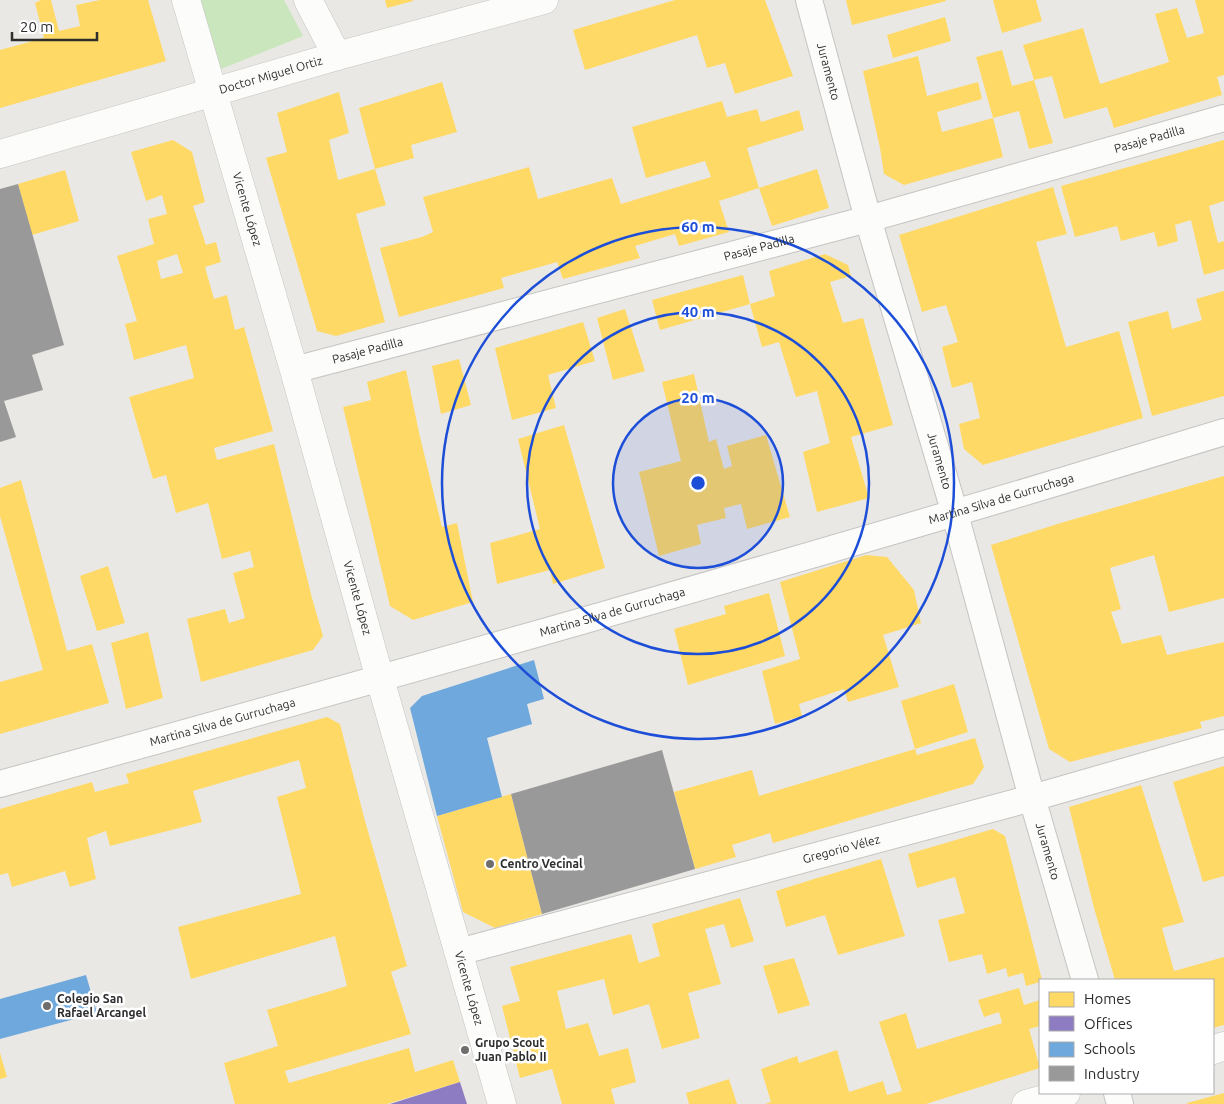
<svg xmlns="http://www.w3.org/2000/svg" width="1224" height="1104" font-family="Ubuntu,sans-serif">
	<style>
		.green { fill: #cae6bd }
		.homes { fill: #ffd966; fill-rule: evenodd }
		.offices { fill: #8e7cc3 }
		.schools { fill: #6fa8dc }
		.industry { fill: #999 }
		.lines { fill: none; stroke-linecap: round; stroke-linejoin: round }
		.minor-casing { stroke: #c4c4c4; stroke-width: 28 }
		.tertiary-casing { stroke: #c4c4c4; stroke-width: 29 }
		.minor { stroke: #fcfcfb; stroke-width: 26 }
		.tertiary { stroke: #fcfcfb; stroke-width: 28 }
		.ring { fill: none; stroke: #1d4ed8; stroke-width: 2.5 }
		.poi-dot { fill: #6f6e6d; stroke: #fff; stroke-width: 2 }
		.labels { text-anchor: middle; stroke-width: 5; stroke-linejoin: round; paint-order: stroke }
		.street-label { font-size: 12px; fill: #2d2d2d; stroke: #fff }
		.poi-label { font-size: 12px; font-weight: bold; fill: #2d2d2d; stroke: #fff; text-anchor: start }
		.centre { fill: #1d4ed8; stroke: #fff; stroke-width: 2.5 }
		.ring-label { font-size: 15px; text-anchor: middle; font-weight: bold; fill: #1d4ed8; stroke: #fff; stroke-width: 5; stroke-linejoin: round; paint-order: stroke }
	</style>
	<rect width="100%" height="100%" fill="#eae8e4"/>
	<path class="green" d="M200 0H284L303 36 221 69Z"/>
	<path class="homes" d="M41 0H51L59 31 80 26 76 5 100 0H148L166 61 0 108V50L44 38 35 3Z
		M385 0H413V1L387 8Z
		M675 0H765L793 76 735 94 725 63 707 68 697 35 585 70 573 30Z
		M846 0H945L946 1 852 25Z
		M993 0H1036L1042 21 1002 33Z
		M1195 0H1224V75L1217 77 1222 95 1114 128 1107 107 1064 119 1052 76 1034 80 1023 45 1083 28 1100 84 1169 62 1155 14 1177 8 1187 38 1204 33Z
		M945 17 951 41 893 58 887 35Z
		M1002 50 1012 86 1034 80 1053 143 1029 149 1019 111 993 118 976 57Z
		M918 56 927 96 978 82 982 99 937 112 942 132 993 118 1003 157 904 185 884 174 880 148 863 71Z
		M442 82 457 132 411 145 414 158 375 169 359 108Z
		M339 92 349 133 329 140 338 180 375 169 386 205 356 214 385 322 336 336 317 331 266 158 287 152 277 113Z
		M722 101 727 117 757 109 761 122 799 110 804 130 747 148 759 188 719 201 729 232 679 246 675 234 635 246 640 258 563 279 557 262 501 278 504 288 399 317 380 248 422 237 433 232 423 197 529 167 538 199 612 178 621 204 711 177 705 161 646 178 632 127Z
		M173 140 192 152 205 202 193 206 206 245 216 242 221 262 205 267 214 299 227 295 235 330 244 327 273 431 214 448 217 460 274 444 312 598 323 636 313 650 201 682 187 619 225 609 229 623 245 618 233 573 254 567 250 551 222 559 208 503 176 513 166 475 153 479 129 397 194 378 186 345 134 360 125 324 137 321 117 256 154 244 148 219 167 214 162 195 146 201 131 152ZM177 254 183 273 161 279 157 261Z
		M1224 140V201L1209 206 1218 243 1224 241V269L1204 275 1191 220 1175 225 1178 241 1158 247 1154 232 1121 241 1117 226 1075 237 1061 186Z
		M817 169 829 208 772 226 759 188Z
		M65 170 79 221 32 235 18 184Z
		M1053 187 1067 234 1036 242 1066 347 1119 331 1143 418 983 465 964 449 959 424 980 418 972 382 952 388 942 347 958 342 946 305 922 312 899 235Z
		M825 254 848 265 851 276 830 282 843 323 863 318 893 425 851 437 869 498 817 512 803 452 830 443 817 391 796 397 779 342 762 347 750 304 775 296 769 271Z
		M743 275 750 304 660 330 652 300Z
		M1224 291V396L1152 416 1128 322 1168 311 1172 329 1202 320 1196 299Z
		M625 309 645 371 613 380 597 318Z
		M583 322 595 361 548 375 556 408 512 420 495 348Z
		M459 359 471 405 441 414 432 366Z
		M406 370 420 437 442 527 457 523 473 602 413 620 390 606 343 407 371 400 367 382Z
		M694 374 709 442 716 439 724 469 732 466 727 446 766 435 790 517 747 529 741 504 724 508 726 518 697 525 701 544 659 556 639 472 681 461 662 382Z
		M564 425 605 568 553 584 550 570 497 584 490 543 540 529 518 439Z
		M1224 476V598L1169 612 1154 555 1110 568 1121 609 1111 612 1122 644 1161 635 1167 655 1224 642V716L1200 722 1202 728 1070 762 1049 749 991 545 1064 522Z
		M21 480 67 651 92 644 109 703 0 734V682L43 670 0 516V488Z
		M866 555 887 557 914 590 921 623 883 635 899 687 848 702 844 689 799 704 802 716 775 724 762 671 800 659 780 582Z
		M108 566 125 623 97 631 80 576Z
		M769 593 785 656 688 685 674 629 726 614 724 606Z
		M148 632 163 698 126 709 111 643Z
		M954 684 968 732 915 749 917 755 975 738 984 767 973 784 773 843 770 833 732 845 736 857 695 869 674 792 752 770 759 796 915 749 901 701Z
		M327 717 340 724 365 821 407 966 391 972 411 1034 285 1071 289 1083 409 1048 415 1072 453 1060 460 1082 387 1104H235L224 1063 278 1046 267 1010 347 986 335 936 191 979 178 927 301 894 277 797 306 788 299 760 193 791 202 822 110 846 106 831 87 838 96 879 70 887 65 871 12 887 8 873 0 875V809L92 782 95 792 129 783 126 774Z
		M1224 766V876L1203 882 1173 782Z
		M1141 785 1184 922 1162 928 1174 971 1224 957V1025L1213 1028V980H1115L1094 908 1069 807Z
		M511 794 542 914 495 928 463 912 437 816Z
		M993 829 1005 836 1042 980H1040V982L1026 986 1023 973 1008 977 1006 968 987 974 982 954 949 962 938 920 965 913 955 877 917 888 908 854Z
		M881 859 905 936 838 955 825 915 786 927 776 891 814 879Z
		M740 898 754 941 731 948 724 924 705 929 721 984 688 993 700 1038 662 1049 649 1004 613 1015 604 979 557 991 566 1029 588 1023 599 1056 628 1048 636 1082 611 1089 615 1104H562L552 1069 520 1078 502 1006 520 1001 510 967 631 934 639 963 660 956 652 924Z
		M794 958 810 1005 778 1014 763 966Z
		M1019 988 1024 1005 1040 1000V1026L1029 1029 1040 1068 926 1104H765L771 1102 761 1069 797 1056 799 1063 837 1050 849 1092 883 1081 887 1095 902 1091 879 1022 906 1013 917 1049 1002 1023 999 1012 984 1017 978 1000Z
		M0 1053 7 1077 0 1079Z
		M729 1079 737 1104H689L686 1093Z
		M1224 1093V1104H1187V1103Z"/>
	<path class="offices" d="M460 1082 467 1104H390Z"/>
	<path class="schools" d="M534 660 544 699 527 704 532 724 487 738 502 797 437 816 410 708 422 696Z
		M86 975 97 1013 0 1039V999Z"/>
	<path class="industry" d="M18 184 64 345 32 355 43 390 4 401 16 437 0 442V189Z
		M662 750 695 869 542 914 511 794Z"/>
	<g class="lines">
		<defs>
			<g id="minor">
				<path id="s1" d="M809 0 868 219 955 514 1032 798 1085 980"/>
				<path id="s2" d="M294 370 868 219 1224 118"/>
				<path id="s3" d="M0 784C409 671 818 556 1224 432"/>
				<path id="s4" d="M459 952 1032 798 1224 743"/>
				<path d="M1117 1093 1120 1104"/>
			</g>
			<g id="tertiary">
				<path id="s5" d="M186 0 294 370 380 679 502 1104"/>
				<path d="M308 0 337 56"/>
				<path id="s6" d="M0 154 337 56 544 0"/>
				<path d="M1213 1050 1224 1046"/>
				<path d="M1026 1104 1066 1093"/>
			</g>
		</defs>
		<use href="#minor" class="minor-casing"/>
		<use href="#tertiary" class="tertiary-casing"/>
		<use href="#minor" class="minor"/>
		<use href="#tertiary" class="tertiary"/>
	</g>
	<circle cx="698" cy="483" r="85" fill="#1d4ed8" fill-opacity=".12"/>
	<g class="ring">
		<circle cx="698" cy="483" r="85"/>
		<circle cx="698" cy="483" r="171"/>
		<circle cx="698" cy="483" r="256"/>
	</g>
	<g class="poi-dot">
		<circle cx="490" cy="864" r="5"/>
		<circle cx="47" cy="1006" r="5"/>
		<circle cx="465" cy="1050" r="5"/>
	</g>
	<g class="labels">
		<g class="street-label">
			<text dy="4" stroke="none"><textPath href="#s1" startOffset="74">Juramento</textPath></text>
			<text dy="4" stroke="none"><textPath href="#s6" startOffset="282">Doctor Miguel Ortiz</textPath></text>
			<text dy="4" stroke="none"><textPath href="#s2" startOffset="886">Pasaje Padilla</textPath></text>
			<text dy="4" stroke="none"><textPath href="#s5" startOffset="218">Vicente López</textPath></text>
			<text dy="4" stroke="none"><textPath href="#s2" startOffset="481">Pasaje Padilla</textPath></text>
			<text dy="4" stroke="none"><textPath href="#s2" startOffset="76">Pasaje Padilla</textPath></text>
			<text dy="4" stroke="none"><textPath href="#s1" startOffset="479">Juramento</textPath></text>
			<text dy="4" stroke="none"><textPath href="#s3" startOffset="1041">Martina Silva de Gurruchaga</textPath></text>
			<text dy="4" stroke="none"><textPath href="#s5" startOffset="622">Vicente López</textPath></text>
			<text dy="4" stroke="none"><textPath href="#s3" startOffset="636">Martina Silva de Gurruchaga</textPath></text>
			<text dy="4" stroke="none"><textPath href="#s3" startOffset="231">Martina Silva de Gurruchaga</textPath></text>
			<text dy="4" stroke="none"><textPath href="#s4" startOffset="396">Gregorio Vélez</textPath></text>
			<text dy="4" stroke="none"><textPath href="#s1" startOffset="884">Juramento</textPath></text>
			<text dy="4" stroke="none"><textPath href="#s5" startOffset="1028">Vicente López</textPath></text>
		</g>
		<g class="poi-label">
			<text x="500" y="868">Centro Vecinal</text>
			<text x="57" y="1003">Colegio San<tspan x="57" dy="14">Rafael Arcangel</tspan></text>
			<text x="475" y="1047">Grupo Scout<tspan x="475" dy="14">Juan Pablo II</tspan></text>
		</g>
	</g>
	<circle cx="698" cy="483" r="8" class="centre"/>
	<g class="ring-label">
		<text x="698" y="232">60 m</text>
		<text x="698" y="317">40 m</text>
		<text x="698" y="403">20 m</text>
	</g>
	<rect x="1039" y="979" width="175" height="115" fill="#ffffff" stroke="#ababab"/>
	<rect x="1049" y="992" width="25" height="15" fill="#ffd966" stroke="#ababab"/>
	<text x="1084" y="1004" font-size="15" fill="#2d2d2d">Homes</text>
	<rect x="1049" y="1016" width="25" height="15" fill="#8e7cc3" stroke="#ababab"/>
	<text x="1084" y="1029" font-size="15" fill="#2d2d2d">Offices</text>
	<rect x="1049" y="1042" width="25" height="15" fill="#6fa8dc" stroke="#ababab"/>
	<text x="1084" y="1054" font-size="15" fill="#2d2d2d">Schools</text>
	<rect x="1049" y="1066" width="25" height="15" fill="#999999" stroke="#ababab"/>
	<text x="1084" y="1079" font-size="15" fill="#2d2d2d">Industry</text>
	<path d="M12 32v8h85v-8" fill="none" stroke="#2d2d2d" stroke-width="2.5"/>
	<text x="20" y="32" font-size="15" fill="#2d2d2d" stroke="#ffffff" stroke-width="4" paint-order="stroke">20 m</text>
</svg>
